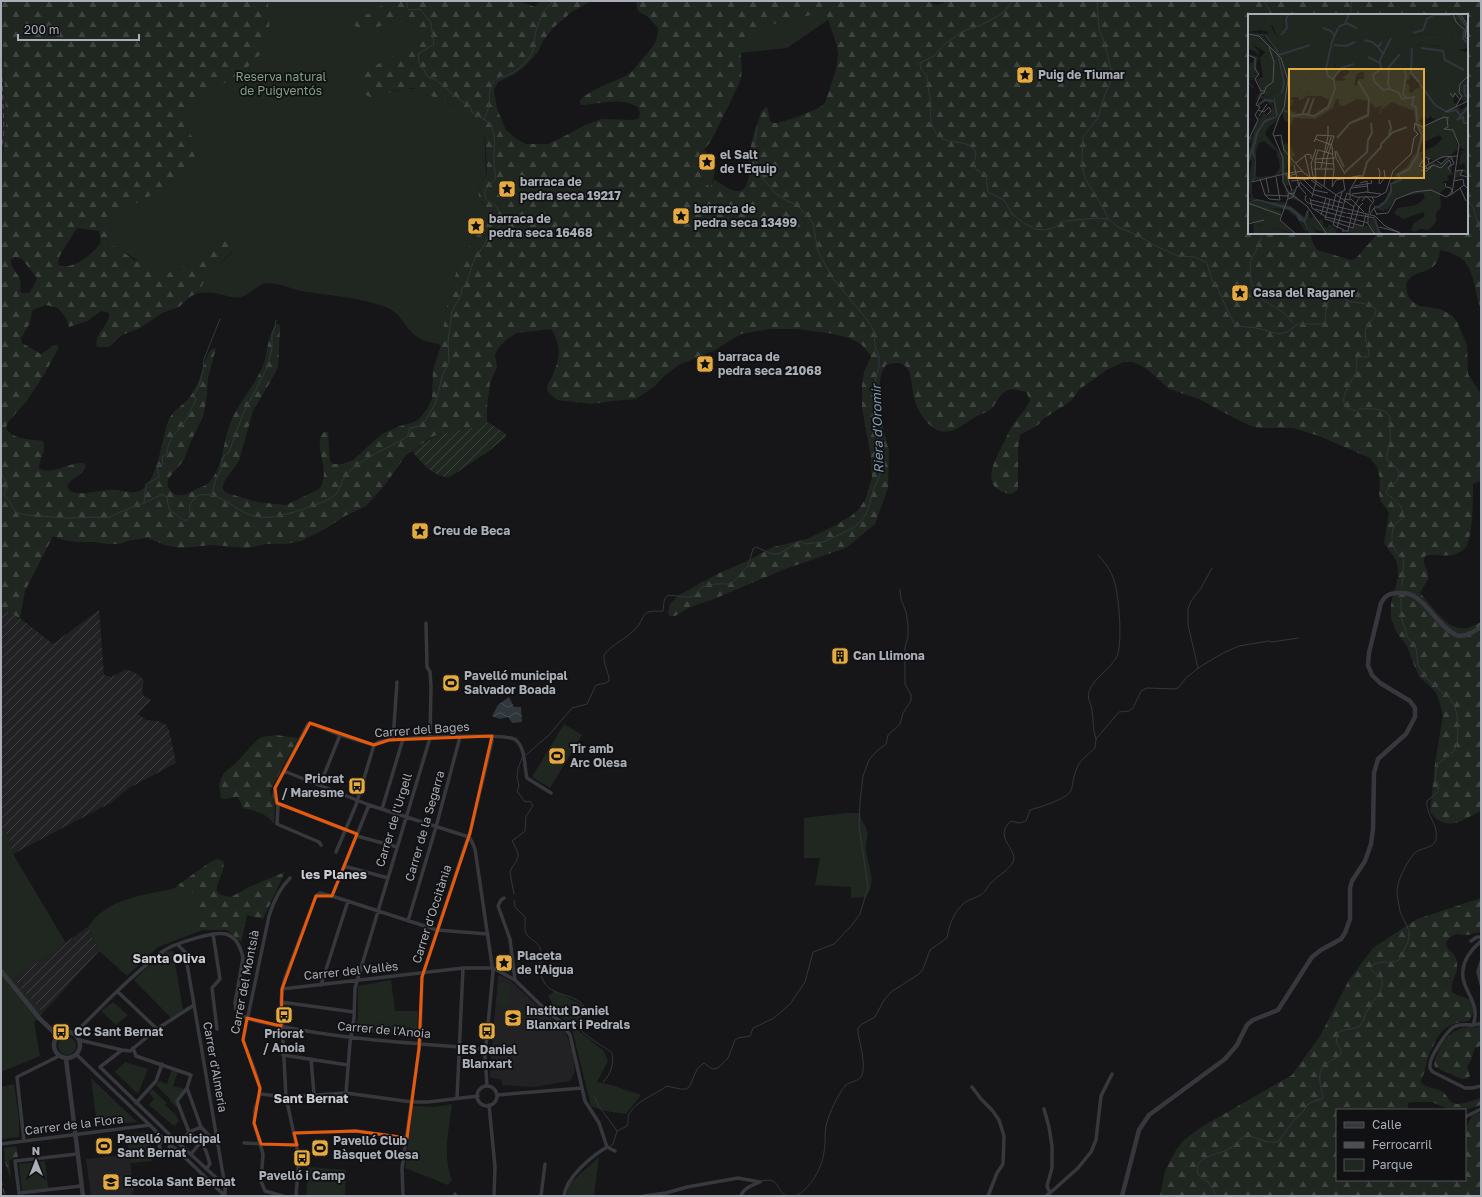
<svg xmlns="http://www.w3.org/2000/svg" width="1482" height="1197" font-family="'Golos Text',sans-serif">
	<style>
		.built { fill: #222225 }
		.industrial { fill: url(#industrial-furrows) }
		.green { fill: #202721 }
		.forest { fill: url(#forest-firs); fill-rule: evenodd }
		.garden { fill: url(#garden-furrows) }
		.water { fill: url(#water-waves) }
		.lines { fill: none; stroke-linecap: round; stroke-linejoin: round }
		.stream { stroke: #2f373d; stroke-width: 1 }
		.minor { stroke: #37383d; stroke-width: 3.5 }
		.tertiary { stroke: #37383d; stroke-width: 4.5 }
		.rail { stroke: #4d4e53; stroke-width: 1; stroke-dasharray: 5 4; stroke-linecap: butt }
		.marked { fill: none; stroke: #e8590c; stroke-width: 3; stroke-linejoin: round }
		.labels { text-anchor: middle; stroke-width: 3.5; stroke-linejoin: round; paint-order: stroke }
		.poi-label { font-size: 12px; font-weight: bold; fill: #a9aeb7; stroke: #111113; text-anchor: start }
		.park-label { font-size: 12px; fill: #81a183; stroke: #111113 }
		.street-label { font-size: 12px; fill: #a9aeb7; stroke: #111113 }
		.water-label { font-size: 13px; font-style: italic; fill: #839baf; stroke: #111113 }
		.neighbourhood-label { font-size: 13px; font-weight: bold; fill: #caccd3; stroke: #111113 }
		.inset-river { fill: none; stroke: #2f373d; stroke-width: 2 }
		.inset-road { fill: none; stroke: #515358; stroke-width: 1 }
		.view { fill: #e5ab41; fill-opacity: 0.15; stroke: #e5ab41; stroke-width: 2 }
		.inset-edge { fill: none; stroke: #a9aeb7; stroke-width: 2 }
	</style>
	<defs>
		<pattern id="industrial-furrows" width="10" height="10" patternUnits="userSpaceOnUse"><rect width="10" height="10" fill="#222225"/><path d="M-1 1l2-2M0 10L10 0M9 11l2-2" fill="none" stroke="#3f4042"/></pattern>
		<pattern id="forest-firs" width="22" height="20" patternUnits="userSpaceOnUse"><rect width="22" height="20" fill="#202721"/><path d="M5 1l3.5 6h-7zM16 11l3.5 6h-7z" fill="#3e443f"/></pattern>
		<pattern id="garden-furrows" width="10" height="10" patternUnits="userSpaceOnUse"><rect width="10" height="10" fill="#202721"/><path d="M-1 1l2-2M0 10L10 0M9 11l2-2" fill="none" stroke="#3e443f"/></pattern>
		<pattern id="water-waves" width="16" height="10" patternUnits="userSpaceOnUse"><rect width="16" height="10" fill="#2f373d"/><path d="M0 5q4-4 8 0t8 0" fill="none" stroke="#4a5157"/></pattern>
	</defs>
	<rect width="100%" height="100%" fill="#161618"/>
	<path class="built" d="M1 28 3 50 7 133 1 160Z
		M500 975 511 981 533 1002 560 1025 566 1033 572 1051 575 1071 570 1081 533 1087 502 1085V1081L499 1079 490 1078 491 1055 492 1054 493 1046 492 1044 498 976Z
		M129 1154 134 1191 131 1196H91L86 1159Z"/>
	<path class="industrial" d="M1 609 20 618 53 644 99 610 104 675 111 677 125 670 132 671 140 676 144 681 142 690 143 695 151 700 138 714 146 720 158 721 166 725 169 730 176 763 129 788 112 802 13 854 6 833 1 830Z
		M88 927 99 951 43 1013 13 979Z"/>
	<path class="green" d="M207 1H468L392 92 406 89H418L459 109 467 117 481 122 484 129 486 175 478 189V193L482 203 490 211V218L465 252 458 265 446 310 441 345C433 342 423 342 416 336 403 326 402 314 386 307 359 297 330 296 302 291 290 289 280 283 267 283 257 284 251 295 241 297 231 299 223 294 214 293 209 292 204 293 199 293 207 271 218 268 232 252L223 241 189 264 161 276C157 274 152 274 149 271 141 263 120 246 109 246L108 238 115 217 195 149C193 144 191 138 189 133 183 123 180 124 179 110L191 102Z
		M702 8 840 12 787 48 740 53Z
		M704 150C706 152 709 154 711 156 718 164 714 180 710 188 697 172 698 170 704 150Z
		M564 724 582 735 550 788 532 777Z
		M846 813H860C860 820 865 824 867 830 869 836 865 843 866 849 867 866 878 880 866 897L851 898V887L815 885 820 858H804V818Z
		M1 830 6 833 13 854 66 943 13 979 43 1013 34 1022 40 1056 1 1072Z
		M178 885 195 894 200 900V910L196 917 197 924 203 930 158 947 127 976 99 951 88 927C108 897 143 896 175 888Z
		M173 951 183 1010 171 1018 134 980 164 952Z
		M391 980 395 1011H418L417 1037 354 1031 358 1017V986Z
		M499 982 510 984 508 1006 497 1005Z
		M555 991 582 1005 587 1014 576 1021 575 1028 604 1051 608 1061 597 1082 611 1085 641 1095 626 1114 605 1111 591 1106 571 1025 549 1008 552 1003 548 996Z
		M113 1002 128 1015 116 1025 101 1011Z
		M58 1046a9 9 0 1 1 18 0a9 9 0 1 1-18 0Z
		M125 1062 148 1069 138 1094 115 1072Z
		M172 1069 178 1071 173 1086 184 1089 176 1101 178 1107 177 1108 170 1101 171 1100 156 1085 159 1081 167 1084Z
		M91 1078 137 1122 97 1125Z
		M14 1084 19 1119V1137L1 1139V1087Z
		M152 1089 167 1103 165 1105 176 1115 179 1121 174 1126 149 1105 154 1099 149 1093Z
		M452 1104C449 1131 442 1154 452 1180L448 1185 405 1168 413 1106 435 1107Z
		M149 1132 152 1161 130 1163 127 1135Z
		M599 1157 594 1195 567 1196 568 1185Z
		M45 1161 48 1188 22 1191 19 1164Z
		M308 1167 346 1170 345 1196H306Z"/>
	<path class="forest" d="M1 1H268C268 13 271 26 268 38 260 71 205 92 179 110 180 128 192 130 194 143 195 148 196 154 194 158 183 182 143 199 122 211L115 217 108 238 109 246 117 247 134 260 145 265 150 272 161 276 189 264 223 241H227L230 243 232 251C218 268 207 271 199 293L191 296 179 307 162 313 140 328 122 335 109 347H97C93 334 110 326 109 313L101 311 87 321 69 327 66 318 58 308 46 305 35 309 32 311 30 323 22 336 21 340 22 343 41 354 54 345H58V349L45 373 26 402 8 422 6 428C11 439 32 440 43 441 47 451 39 458 39 468L42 470C58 473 68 462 84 463L86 466C83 476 70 477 67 487L70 491C83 496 95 491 109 490 118 489 127 493 136 492 158 489 162 435 169 419 174 409 186 404 192 394 200 381 203 366 209 352L212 349 216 348 208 378 207 396 203 417 190 443 184 460 168 479C166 487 170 491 176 495 185 496 189 493 196 489 200 487 204 487 207 484 224 471 223 436 232 419 240 401 254 386 262 368 268 353 267 338 275 325L279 324 280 328 278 367 273 377 253 411 239 461 225 480 222 487 224 491 227 493 257 502 286 505 319 489C333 473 311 444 324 432H328L330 461 333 464H342L353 460 382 434 397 427 414 422 420 418 427 409 432 398 433 370 441 345 446 310 458 265 465 252 490 218V211C482 203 474 195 481 183 484 179 486 177 487 171L485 137 481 122 467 117 459 109 449 104 414 88 394 91 377 98 370 97 366 95 363 84V76L366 68C370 66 374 65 378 64 385 62 390 57 397 55 404 53 412 53 417 48 420 46 421 40 420 37 418 30 414 27 408 24 388 15 368 41 351 22V18C357 13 363 15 370 14 376 12 381 6 385 1H518L535 7 540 1H592L573 11 554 27 543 41 538 52 525 66 515 74 498 82 494 90 497 109 506 130 518 140 526 144H548L561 138 585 125 602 119 634 120 639 118 640 113 638 107C623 97 601 103 584 105H581L580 102C582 92 617 81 627 75 634 71 638 63 644 57 653 47 658 41 658 28L648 17 638 11 636 1H926L937 5 947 1H1481V309C1470 281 1478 257 1440 250 1438 278 1414 266 1406 284L1408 296 1413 302 1420 306 1440 309 1452 315 1457 322 1467 345 1468 374 1481 394V481L1477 482 1473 484C1473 498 1473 536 1466 547 1464 550 1457 554 1453 555 1443 557 1435 553 1425 556 1421 565 1430 570 1428 578 1427 583 1422 588 1420 593 1426 600 1432 607 1438 614 1452 629 1462 633 1481 622V811C1460 821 1448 833 1430 812L1435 764 1443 715 1437 694 1430 686 1420 678 1418 674 1413 662 1407 646 1397 633 1391 618V604L1398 577V568L1396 560 1384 543 1389 512 1381 502 1379 494 1380 479 1377 467 1370 458 1319 436 1293 428H1259L1251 426 1236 419 1199 399 1169 389 1147 369 1140 365 1132 362H1124L1108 369 1080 389 1070 402 1043 419 1038 425 1020 435 1018 449V490L1011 494C983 490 990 469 1000 450 1004 443 1007 435 1011 428 1017 417 1025 412 1030 400L1026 392C1021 391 1014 388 1008 390 1000 393 997 402 992 408 988 412 984 413 979 415 966 421 953 437 937 430 926 424 917 411 914 398 910 380 914 356 886 365L882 372 880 380V405L881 420 889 451 888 488 875 524 846 548 785 569 714 599 690 607 675 616H670L668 613 670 604 679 595 717 574 747 561 773 547 807 539 834 526 851 516 858 510 865 500 872 477 871 457 862 408V386L864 372 871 356 861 344 849 338 834 334 797 329H770L741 334 715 350 679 365 665 375 655 386 636 399 612 401 593 404 557 400 548 392 547 389 548 384C559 364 564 349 551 329L517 333 507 339 499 347 495 355 497 367 490 383 487 407V422L485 425 478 427 439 434 432 437 406 455 385 485 366 506 345 516 325 529 301 541 286 544H266L247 548 211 545 181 548 165 545 148 538 131 540 119 544H107L94 542H75L64 540 53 536 25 591 20 618 1 609V160C8 139 6 118 5 96 4 65 1 33 1 1ZM820 13 827 16 837 46 838 55 836 69 825 103C820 110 788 120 778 123H773L770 121 767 107C761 109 760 116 758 122 753 134 750 148 749 161 748 167 750 173 748 180 743 201 725 187 714 179L710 188 702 178 699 167 704 150 711 141 740 82 742 70 740 48 746 33 783 21ZM1249 15H1467V233H1378L1358 256 1355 259 1351 260 1317 250 1313 243 1310 233H1249ZM77 228 99 231 101 242C94 253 73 271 59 265L58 262 60 255ZM15 257 22 259 37 278 33 287 29 293H21C19 289 22 285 20 280 18 272 10 269 11 259Z
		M276 735 298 738 270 791 275 806 274 824C265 812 255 811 243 808L238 797C232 796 227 801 221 798L219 785 221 779 224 773 236 763 257 740 262 737Z
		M218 859 223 861C226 872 215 881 217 892L221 895 231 897 249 887 285 872 263 919 247 915 241 942 227 930H203L197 924 196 916 200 910V900L195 894 178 885 210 862Z
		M1481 898V933C1475 931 1472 935 1466 935 1463 935 1460 934 1457 934 1452 935 1443 941 1447 947 1451 954 1457 953 1457 965 1458 975 1450 980 1452 992 1457 996 1466 997 1473 1001L1474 1012 1469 1021C1450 1023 1443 1027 1434 1044 1430 1053 1426 1060 1425 1070 1424 1075 1421 1077 1421 1082 1426 1089 1436 1087 1443 1092 1448 1096 1449 1103 1457 1104 1465 1104 1473 1100 1481 1098V1105L1465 1110H1450L1432 1102H1412L1408 1103V1108L1410 1110H1337V1180H1465L1466 1127 1472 1116 1481 1112V1196H1160L1165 1171 1176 1150 1184 1140 1203 1126 1292 1075 1320 1036 1349 980 1373 948 1417 919Z
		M1481 1026V1046C1472 1048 1474 1051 1472 1058 1471 1061 1469 1064 1467 1067L1470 1076C1467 1080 1463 1080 1459 1078L1435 1067C1433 1062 1436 1057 1438 1052 1443 1040 1454 1027 1469 1027 1474 1027 1476 1028 1481 1026Z
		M16 1146 18 1157 9 1160 11 1178 10 1177 5 1162 4 1148Z"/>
	<path class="garden" d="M487 422 502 431 506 435V437L486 453 450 477C435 479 420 461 412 451L439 434 478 427 485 425Z"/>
	<path class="water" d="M509 697 514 707H521L522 722 512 723 508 717 500 719 492 716 498 705Z"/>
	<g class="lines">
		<path class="stream" d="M1012 1 1006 10 996 17 981 25 961 32 945 44 934 56 920 63 921 69 927 76C927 84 929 90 930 97 931 111 928 132 943 139 954 144 971 140 976 153L974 166 976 169 986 176 988 192 1003 199 1013 215 1024 223 1035 229 1044 230 1053 228 1066 221 1097 218 1108 219 1118 227 1137 235 1152 244 1178 256 1195 257 1204 261 1207 263 1212 280 1219 291 1226 307 1234 323 1237 326 1257 328 1278 334 1287 332 1298 324H1321L1325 322C1326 314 1325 295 1337 296 1342 297 1347 301 1352 302 1360 303 1369 303 1376 309 1376 319 1369 321 1366 329 1363 336 1369 348 1369 355L1368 357H1357C1356 362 1358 367 1356 372 1351 385 1331 406 1356 411
			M1097 1 1099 29 1105 45 1112 74 1110 84 1105 94 1098 118 1083 137C1083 149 1080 165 1085 177 1091 192 1103 203 1108 219
			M1264 1 1273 15
			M1350 15 1352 1
			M484 120C486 115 488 110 489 105 490 96 488 88 494 81 498 76 503 77 508 75 517 71 526 63 531 55 535 47 534 39 536 31 539 20 545 9 553 1
			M1467 200 1473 207 1481 233
			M1263 233 1257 249 1250 262 1251 282 1262 299 1284 313 1294 324
			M1359 409C1368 409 1386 407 1390 417 1389 425 1391 434 1390 442 1389 448 1385 455 1388 461 1391 467 1402 466 1398 478 1396 484 1389 486 1386 491L1387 494C1393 498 1407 509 1402 518 1400 521 1397 522 1395 524 1391 531 1391 542 1394 548 1396 553 1401 556 1404 560L1402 586
			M1 472 7 484 4 494 5 496 10 502 14 510 17 513 26 515 67 518 98 517 108 518 125 510 144 503 163 494 167 498 169 509 183 520H187L190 517C190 513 189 509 190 505 192 500 196 496 201 495 220 492 232 508 248 514 255 517 264 518 272 517 284 516 327 503 335 495 341 489 341 479 347 474 363 457 387 449 407 437L410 428 419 426 426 420 436 402 442 377 449 361 448 341 452 311 461 295 462 288 466 284 474 260 485 244 487 239 499 228 500 216 497 207C489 200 484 204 485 190L495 180C496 174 494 168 494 161 493 149 498 132 488 122 483 118 477 116 472 112L471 108 468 105 452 94 440 83 435 79 429 78 419 62 418 54 434 44 431 23 420 9 409 10 407 7V1
			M212 494 215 481 221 470 222 461 224 456 229 452 243 414 267 368 272 348V334L275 327 276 320
			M144 503 146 484 159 477 157 465 163 464 162 457 167 454C167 438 178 432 186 420 189 414 192 406 196 400L194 395 199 386 203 371 204 359 220 319
			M1198 668 1188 625V609L1191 601 1201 588 1212 568
			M1096 739C1092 728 1094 717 1091 706 1090 702 1087 696 1089 692 1093 678 1111 669 1117 656 1123 643 1119 588 1112 575 1109 567 1103 561 1098 555
			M526 755 549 735 572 708 587 704 596 685 606 683 609 681C609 672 603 664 604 655 613 643 627 639 637 627 642 622 642 615 648 612 653 610 658 612 663 611 664 606 663 599 667 596 672 594 683 598 689 597 697 597 697 590 703 587 713 583 721 584 731 584L748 566 753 549 756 547 772 554H779L800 541 805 544 823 542 847 531 856 526 864 517 868 510 874 488 880 475 879 451 875 422 873 390 879 365V356L875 346 874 331 865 317 831 276 818 251 813 223 800 208 797 205 787 201 775 193 762 177 754 156 755 140 757 127
			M514 894 510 873C511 866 519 861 518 854 517 849 514 845 512 841L525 831 526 816 533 806 530 801 525 802 517 791 519 786 517 777 518 769 522 758
			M514 900 515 907 525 917C526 923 523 930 527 935 531 940 538 942 540 948 544 958 537 970 544 982 555 1000 581 990 589 1016L588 1019 577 1023C580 1035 603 1045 612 1053 614 1064 611 1074 603 1082
			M595 1097 598 1105 617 1131 613 1144 609 1147
			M617 1131 627 1126C629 1123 627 1118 629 1114 637 1100 655 1095 667 1086 672 1087 681 1090 686 1089 694 1086 692 1069 704 1063L712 1069 718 1068 728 1058 735 1040 738 1038 750 1036 753 1028 774 1018 790 1004 805 982 813 952 834 944 852 925 860 914 868 887 859 826 860 802 863 776 869 760 877 751 886 744 888 735 900 724 903 713 911 701V695L905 684V647L908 637V625L906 612 901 599 900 589
			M761 1181C780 1177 774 1187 786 1196
			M795 1196C810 1190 822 1168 824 1152 826 1142 824 1131 827 1122 830 1112 838 1094 845 1086 850 1081 859 1082 862 1075 866 1064 860 1044 858 1033V1028L862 1024 875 1017 884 1000 891 992 919 974 923 969 930 950 947 938C949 925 954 912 964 903 969 899 976 898 981 895 986 892 988 885 993 881 999 875 1009 870 1013 862 1019 849 992 838 1011 821L1019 823 1026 821 1030 810C1040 807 1064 800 1070 792 1073 788 1072 782 1074 777 1078 761 1083 759 1095 748L1096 739 1119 712 1129 711 1133 708 1141 691 1147 688 1176 689 1179 687 1186 678 1198 668 1223 653 1239 646 1268 641 1272 642 1298 638
			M1217 1196 1209 1183 1198 1174C1193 1155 1219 1155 1229 1149 1236 1145 1240 1138 1247 1135L1267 1142H1278L1295 1119 1303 1112 1307 1105 1314 1101 1322 1099 1323 1097C1321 1085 1315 1072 1327 1063 1332 1060 1337 1058 1341 1054V1051L1336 1041 1338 1033C1344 1028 1353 1030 1360 1026 1365 1020 1365 1012 1370 1006 1374 999 1384 990 1382 981 1380 974 1371 973 1371 967 1379 958 1390 965 1399 960 1402 953 1408 945 1409 937 1410 928 1403 920 1400 911 1399 905 1397 897 1397 890 1398 879 1408 859 1416 852 1421 848 1432 848 1435 842 1441 826 1425 815 1427 801L1438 792V784L1435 780 1437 764C1444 761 1447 754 1454 751L1457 744 1458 730 1457 715 1454 704 1450 699 1426 678 1418 665 1416 648 1408 638 1401 617V598"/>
		<path class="minor" d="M393 740 397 682
			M284 771 369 805 469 837
			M320 785 340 735
			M277 803 346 830
			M382 809 403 739
			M357 836 397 847
			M469 837 472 842 475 849 493 972 485 1056 487 1086
			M321 845 319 842 277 824 278 806 274 796 275 788 308 724 310 723 340 735 374 745C377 743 379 741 382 741 399 738 506 732 516 740 526 749 524 767 527 778L551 793
			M336 852 356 805 374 745
			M344 866 388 878
			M332 896 369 805
			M504 898 501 900 498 906 510 939 515 980
			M408 921 436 827 460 737
			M213 934 220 979 212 988 217 1029
			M1471 941 1477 937H1481
			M178 945 185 952 225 1186V1196
			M1481 962 1478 972 1481 984
			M321 985 348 901
			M282 989 463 968H493L515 980 547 1011 561 1022 570 1035 585 1101 599 1123 607 1147 615 1151
			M117 991 157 1029
			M281 1002 354 1012
			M1481 1023C1473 1027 1464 1023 1456 1026 1448 1028 1428 1059 1430 1067 1430 1070 1431 1070 1433 1072L1465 1088H1472L1481 1086
			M1473 1025C1482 1002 1460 990 1463 970 1464 958 1473 948 1481 941
			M74 1034C102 1006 130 977 162 952 172 944 214 931 226 934 236 937 241 948 243 958L235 1003 236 1010C246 1021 261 1022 275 1025 344 1040 415 1043 486 1049
			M79 1040 122 1050 130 1051 157 1029 194 1005
			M133 1048 136 1056 191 1075 187 1088 201 1127 217 1144
			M122 1050 100 1067 172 1137
			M77 1055 160 1135 163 1140
			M283 1055 348 1065
			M311 1059 314 1094
			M477 1096a10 10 0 1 1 20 0a10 10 0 1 1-20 0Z
			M972 1087 981 1099 992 1110 999 1120 1004 1136 1003 1164 997 1173 988 1196
			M187 1088 177 1101 189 1132 201 1142 206 1151 210 1164 206 1169
			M346 1093 350 1043 354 1018 355 988 430 738 431 686 430 672 427 667 426 623
			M260 1094 286 1097 346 1093 412 1102H428L478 1096
			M497 1095 582 1088
			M457 1098 463 968
			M136 1103 156 1081 162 1064
			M489 1105 495 1167 494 1196
			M1044 1109 1049 1127 1052 1146V1168L1047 1186 1050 1193 1046 1196
			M1465 1117 1481 1109
			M294 1133 356 1131 407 1138
			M163 1140 159 1145 161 1150 163 1152 168 1151 170 1145
			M24 1141 17 1077 59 1056
			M168 1141 170 1145 176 1149 225 1196
			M168 1141 172 1137 224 1185
			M244 1143 297 1145
			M1 1144 150 1125
			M179 1144 189 1132 201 1127
			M169 1150 181 1154
			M77 1154 15 1161 19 1193 81 1186
			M191 1154 201 1142
			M1050 1193 1078 1168 1091 1152 1096 1140 1101 1096 1112 1074
			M283 1196 265 1191 261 1181 263 1154 254 1123 255 1109 260 1094V1088L256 1074 243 1040 269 916C273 903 280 888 290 878
			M296 1196 299 1158 286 1097 281 1002 282 989 285 978 316 896 320 893 332 896 437 930 488 934
			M403 1196 402 1168 420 1043 422 977 465 846 470 833 492 741V736
			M455 1196V1194
			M541 1196 545 1164
			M564 1196C566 1177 592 1156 607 1147
			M644 1196 666 1193 687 1187 738 1178 760 1182
			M741 1196C743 1188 753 1185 760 1182"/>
		<path class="tertiary" d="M1 971 40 1019 58 1036
			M54 1045a13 13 0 1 1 26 0a13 13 0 1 1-26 0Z
			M66 1059 83 1196
			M1122 1196 1139 1130 1149 1115 1225 1059 1237 1045 1247 1025 1253 1020 1278 1010 1312 957 1321 950 1341 939 1345 933 1350 919V888L1352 881 1365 861 1371 844 1373 829 1374 773 1378 759 1406 734 1415 717V708L1410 701 1380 683 1372 675 1370 670 1368 666 1369 653 1381 603C1385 596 1389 593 1398 593 1424 590 1434 625 1456 635 1464 638 1474 632 1481 627"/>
		<path class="rail" d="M1 50 4 131 1 153
			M1 1180 5 1196"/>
	</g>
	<path class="marked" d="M310 723 374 745 389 740 492 736 470 833 422 977 419 1048 407 1138 356 1131 294 1133 297 1145 261 1144 254 1123 260 1088 243 1040 247 1018 281 1026 282 989 316 896H332L357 834 277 803 275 788Z"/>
	<defs>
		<symbol id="sight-square" viewBox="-11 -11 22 22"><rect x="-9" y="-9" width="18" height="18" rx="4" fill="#e5ab41" stroke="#111113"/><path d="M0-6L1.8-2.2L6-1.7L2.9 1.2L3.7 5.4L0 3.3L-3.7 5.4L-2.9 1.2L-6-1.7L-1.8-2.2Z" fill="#111"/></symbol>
		<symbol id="building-square" viewBox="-11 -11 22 22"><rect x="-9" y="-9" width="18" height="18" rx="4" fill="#e5ab41" stroke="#111113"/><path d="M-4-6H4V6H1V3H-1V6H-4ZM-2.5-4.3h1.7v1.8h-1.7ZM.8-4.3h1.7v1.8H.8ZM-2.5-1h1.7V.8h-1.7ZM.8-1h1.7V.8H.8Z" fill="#111"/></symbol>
		<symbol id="stadium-square" viewBox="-11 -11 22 22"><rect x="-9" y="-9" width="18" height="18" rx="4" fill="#e5ab41" stroke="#111113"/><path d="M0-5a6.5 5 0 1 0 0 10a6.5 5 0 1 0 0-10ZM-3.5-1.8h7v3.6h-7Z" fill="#111"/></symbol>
		<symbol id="bus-square" viewBox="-11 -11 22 22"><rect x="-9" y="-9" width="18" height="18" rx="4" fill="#e5ab41" stroke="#111113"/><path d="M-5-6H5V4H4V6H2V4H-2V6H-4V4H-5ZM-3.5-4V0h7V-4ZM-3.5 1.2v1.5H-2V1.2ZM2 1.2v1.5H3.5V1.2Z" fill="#111"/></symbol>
		<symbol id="school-square" viewBox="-11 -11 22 22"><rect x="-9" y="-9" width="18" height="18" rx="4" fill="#e5ab41" stroke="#111113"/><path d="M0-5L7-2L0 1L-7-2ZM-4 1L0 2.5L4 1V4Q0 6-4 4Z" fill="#111"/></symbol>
	</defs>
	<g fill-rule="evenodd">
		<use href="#sight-square" x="1015" y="65" width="20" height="20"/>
		<use href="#sight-square" x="697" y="152" width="20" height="20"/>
		<use href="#sight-square" x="497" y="179" width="20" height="20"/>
		<use href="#sight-square" x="671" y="206" width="20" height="20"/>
		<use href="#sight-square" x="466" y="216" width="20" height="20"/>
		<use href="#sight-square" x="1230" y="283" width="20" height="20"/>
		<use href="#sight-square" x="695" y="354" width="20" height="20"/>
		<use href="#sight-square" x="410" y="521" width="20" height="20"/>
		<use href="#building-square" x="830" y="646" width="20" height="20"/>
		<use href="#stadium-square" x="441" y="673" width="20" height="20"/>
		<use href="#stadium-square" x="547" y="746" width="20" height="20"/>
		<use href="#bus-square" x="347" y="776" width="20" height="20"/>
		<use href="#sight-square" x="494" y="953" width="20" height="20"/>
		<use href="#bus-square" x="274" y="1005" width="20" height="20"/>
		<use href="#school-square" x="503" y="1008" width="20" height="20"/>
		<use href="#bus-square" x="477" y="1021" width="20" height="20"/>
		<use href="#bus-square" x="51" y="1022" width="20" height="20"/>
		<use href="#stadium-square" x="94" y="1136" width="20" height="20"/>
		<use href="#stadium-square" x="310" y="1138" width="20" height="20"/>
		<use href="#bus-square" x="292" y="1148" width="20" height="20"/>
		<use href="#school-square" x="101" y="1172" width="20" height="20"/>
	</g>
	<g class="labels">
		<g class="poi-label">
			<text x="1038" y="79">Puig de Tiumar</text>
			<text x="720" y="159">el Salt<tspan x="720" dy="14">de l'Equip</tspan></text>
			<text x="520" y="186">barraca de<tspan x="520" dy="14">pedra seca 19217</tspan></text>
			<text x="694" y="213">barraca de<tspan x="694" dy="14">pedra seca 13499</tspan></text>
			<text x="489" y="223">barraca de<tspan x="489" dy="14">pedra seca 16468</tspan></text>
			<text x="1253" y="297">Casa del Raganer</text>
			<text x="718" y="361">barraca de<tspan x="718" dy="14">pedra seca 21068</tspan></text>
			<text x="433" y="535">Creu de Beca</text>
			<text x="853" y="660">Can Llimona</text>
			<text x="464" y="680">Pavelló municipal<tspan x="464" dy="14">Salvador Boada</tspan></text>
			<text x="570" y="753">Tir amb<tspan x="570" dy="14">Arc Olesa</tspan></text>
			<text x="344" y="783" text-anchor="end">Priorat<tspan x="344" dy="14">/ Maresme</tspan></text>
			<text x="517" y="960">Placeta<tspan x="517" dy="14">de l'Aigua</tspan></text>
			<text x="526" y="1015">Institut Daniel<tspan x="526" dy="14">Blanxart i Pedrals</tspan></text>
			<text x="74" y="1036">CC Sant Bernat</text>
			<text x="284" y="1038" text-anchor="middle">Priorat<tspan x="284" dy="14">/ Anoia</tspan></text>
			<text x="487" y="1054" text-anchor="middle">IES Daniel<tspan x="487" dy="14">Blanxart</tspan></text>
			<text x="117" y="1143">Pavelló municipal<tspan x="117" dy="14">Sant Bernat</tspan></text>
			<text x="333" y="1145">Pavelló Club<tspan x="333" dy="14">Bàsquet Olesa</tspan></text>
			<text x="302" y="1180" text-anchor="middle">Pavelló i Camp</text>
			<text x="124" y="1186">Escola Sant Bernat</text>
		</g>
		<g class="park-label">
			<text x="281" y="81">Reserva natural<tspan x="281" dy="14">de Puigventós</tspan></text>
		</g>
		<g class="street-label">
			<text transform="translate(422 730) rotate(-4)" y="4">Carrer del Bages</text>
			<text transform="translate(394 820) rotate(-73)" y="4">Carrer de l'Urgell</text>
			<text transform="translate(425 826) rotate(-74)" y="4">Carrer de la Segarra</text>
			<text transform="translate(432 914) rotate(-72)" y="4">Carrer d'Occitània</text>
			<text transform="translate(351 971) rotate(-6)" y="4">Carrer del Vallès</text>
			<text transform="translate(245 982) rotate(-79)" y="4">Carrer del Montsià</text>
			<text transform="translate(384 1030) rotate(5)" y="4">Carrer de l'Anoia</text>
			<text transform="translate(215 1067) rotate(80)" y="4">Carrer d'Almeria</text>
			<text transform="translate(74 1125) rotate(-7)" y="4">Carrer de la Flora</text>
		</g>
		<g class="water-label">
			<text transform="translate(877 429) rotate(-92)" y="5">Riera d'Oromir</text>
		</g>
		<g class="neighbourhood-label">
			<text x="334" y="879">les Planes</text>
			<text x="169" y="963">Santa Oliva</text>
			<text x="311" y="1103">Sant Bernat</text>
		</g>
	</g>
	<g transform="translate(1248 14)">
		<rect width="220" height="220" fill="#161618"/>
		<path d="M15 0H40L35 5 37 15 30 24 24 11H18ZM42 0H161L166 20 203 21 205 24 197 30 183 33 173 28 170 32 182 52 172 58 125 54 108 60 103 48 90 56 87 54 88 50 77 63 85 67 86 75 81 86 73 82H59L62 77 56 80 51 77 58 66ZM0 40 11 43 8 52 11 61 7 64 12 66 17 75 25 77 21 84 14 80 15 84 7 86 12 78 11 70 6 64H1L3 57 8 61 7 44ZM31 122 35 131 38 129 42 131 47 141 43 144 45 151 39 153ZM35 138 43 171 38 172 41 177 46 175 48 177 46 180 57 190 71 207 72 205 75 207 76 212 79 214 81 210 89 216 88 220H70L76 218 68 216 61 209 60 205 65 203 61 195 53 188 39 183 33 158 35 155 32 139ZM107 211 120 212V216L113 217V220L99 218Z" fill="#202721"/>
		<path d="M0 0H15L18 11 23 9 24 15 30 24 37 15 35 5 40 0H79L84 4 83 9 79 6 76 9 83 14 81 18 76 17 71 26 69 28 68 25 67 29 65 28 63 40 66 49 70 46 78 50V40H81L78 37H81L83 30 78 24 84 25 89 16 88 11 96 10 100 0H218L220 34 210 36 220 38V87L216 88 208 79 205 87 213 96 220 91V162L214 157 211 162 218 163H210L206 167 208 156 218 155 216 148 213 151 211 150 213 140 216 139 210 138 218 136 213 134 208 124 210 135 201 142 186 147 173 140 175 148H178L177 144 179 149 170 153 178 157 180 156 177 152 185 148 192 150 201 143H205V147H208L206 150 204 145 199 151 204 152 203 156H200L206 160 199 162 201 166 194 168 198 174 192 179 193 194 188 199V208L181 216 172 215 166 218 163 216 166 209 177 202 175 198 155 205 146 199 150 194 168 191 177 184 175 179 150 183 139 196 136 195 137 198 126 194 137 186 148 160 159 153 166 141 187 132 194 125 192 121 172 130V120L168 111 166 97 144 88 134 95 133 100 131 98 135 91 127 94 122 88 121 103 102 111 119 101 120 87 109 85 95 92 91 91V85H88L85 94 74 101 67 105 46 104 43 111 36 106 34 97 28 107 20 114 17 120 32 139 35 155 31 161 4 167V180L6 184 20 188H35L43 192 56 203H58L60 195 62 204 60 207 70 220H62L58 214 59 220 49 204 39 196 23 194 25 201 22 203 8 194 5 198 0 197V188L8 187 34 194 46 199 58 214 55 203 41 192 0 186V183L3 184 0 170 3 167 6 166 7 161 6 137 11 118 17 109 27 105 30 100 27 84 35 78 37 69 30 36 18 21 12 19 20 20V18L13 16 0 18ZM129 13 160 20 203 21 205 24 194 31 183 33 174 28 169 33 156 34 144 27 120 24V21H124V15ZM93 33 97 35 93 44H105L90 56 87 54V45L89 34ZM73 50 78 52 73 57 79 59 74 63 85 67 80 91 72 97 71 94 70 99 67 101 62 100 66 85 60 99H56L61 87 54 99 47 100 49 97 45 98 42 94 46 86H43L44 83H51V87L59 82 62 77 56 80 51 77 52 75 59 69 57 65 65 59 66 52ZM99 54 101 59 94 64 99 66 87 67 86 62ZM116 56V65H111L109 71 106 72 109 58ZM162 60 172 70 171 75 168 74 164 79 161 78 162 72 157 68 162 65ZM176 99 179 106 182 102 187 106 175 112 171 106 174 105ZM16 127 29 138 30 141H28L31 146 32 154 27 161 12 163 8 162V137L11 129ZM0 19 14 21 28 36 35 68 33 78 24 86 28 102 16 106 7 120 3 137 7 146 6 163 0 168 4 149V145L0 148V138L5 126 0 131V124L5 122 6 112 11 106 8 102 13 104 16 98 20 103 25 93 18 87 12 91H10L15 85 13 81 21 84 25 77 16 75 10 65 15 63 12 44 17 38 4 30 11 37 10 43 9 39 0 34ZM6 48 10 61 3 57 1 65H7L0 67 6 73 5 75 0 69V49ZM16 206H21L22 213 44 220H6L5 210 10 209 9 211 15 212Z" fill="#202721" fill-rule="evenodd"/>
		<path d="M8 194 22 203 25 201 22 196 23 194 33 197 32 206 47 220 22 213 20 206H16L17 210 15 212 1 208 0 197 5 198ZM126 204 133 220H113V217L120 216 122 205Z" fill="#202721"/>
		<path d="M0 18 18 21 30 36 37 69 35 78 27 84 30 100 28 104 17 109 11 118 6 137 8 148 7 161 6 166 0 170 6 163 7 146 3 137 7 120 16 106 28 102 25 85 33 78 35 68 28 36 17 22ZM9 185 43 193 55 203 62 220 55 208 51 207 48 201 41 196 10 187 0 188Z" fill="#2f373d"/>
		<path class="inset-river" d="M209 0 218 12M98 9 109 14M90 13 97 10 101 0M75 14 83 17 87 22M216 17 215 25 220 29M165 19 175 16 179 5 186 1H203M33 21 39 14 38 5 41 0M143 24 132 46 133 55 125 61 126 67 135 76 142 75 151 79 154 85 166 83 164 92M116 26 124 28 130 33M134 28 130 33 135 40M86 31 98 32 107 28M164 34 163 59 172 69M173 34 195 37 197 46 216 56M31 41 62 31M120 43 132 49M156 55 158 61 155 80 159 85M85 65 93 54 106 50M172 70 187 91 197 97M220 71 216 72 217 81 220 84M142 75 140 70 141 53 152 40M10 91 17 86 25 87M165 92 168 93 169 108M220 93 209 106 215 103 216 109H220M36 97 41 98 44 102 56 100 66 102 80 93 87 75 86 66 80 62 78 54 84 28 90 14M199 98 208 96 212 101M60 100 66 84M54 101 61 84M141 121 143 114 141 106M89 124 102 109 120 101 121 85 110 67M88 137 96 153M0 149 4 135M97 158 119 138 120 126 124 119 123 109M110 162H115L119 148 133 133V130L145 118 159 113M126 193H131L137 188 143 178V170L153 166 150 161 161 155 169 142 174 121 169 110M127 205 131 218 134 220M56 209 60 196"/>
		<path class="inset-road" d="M205 0 208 8 220 19M212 0 219 10 217 23 220 26M0 20 11 22 33 44M0 41 7 44V55L11 60 7 65 13 77H17M202 79 205 83 207 79 212 86M208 92 214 82 211 79 212 70 220 62M10 96 16 98 21 93 23 97 19 101M197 98 220 87M7 101 12 93 8 91 13 80 16 79 18 73 25 68 26 48 21 33M11 102 19 90M31 103 25 120 35 144V168M31 103 36 94 40 66 33 44M199 104 200 113 196 115 205 116 211 131 204 180M26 122 33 121 36 136 56 159M67 125 84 131M0 127 10 106 7 101M66 128 69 121 86 122M68 135 63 150 65 162 68 164M87 137 88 144 97 160M78 139 83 123M57 141 62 163M67 145 87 144M189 147 193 150 201 143M67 148 85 150M48 149 59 140 63 141V145M46 151 51 173M185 151 193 154 201 146 203 150 200 154 203 158M177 152 180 155 171 152 177 143 182 145H180L181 150M177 152 194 143 210 142M202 152 206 150 203 143M73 154 80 122V112M130 154 132 158 131 170M66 155H85M173 156 179 157 185 151 180 154M208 157 215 156 212 161 220 163M38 159 44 177M41 159 55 157M56 159 106 193M48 160 43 161V164L49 163M18 164 21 179M12 165 17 181 40 182M55 165 66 176 80 179M63 166 74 174M43 167 61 165M206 167 215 165 216 171M4 168 40 159M35 168 40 178 59 192 79 220M52 168 64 180 95 189M52 168 51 172 58 180M112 169 119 167 120 178M197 169 198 173 203 174 204 177 200 182M132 170 137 163 136 156M76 172 79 144 86 122M106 172 124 169 123 166M84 173 88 166 110 162 102 176V186L96 185M84 173 86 155 84 132M103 174 120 172M212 174 218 187M94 178 85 211 96 216M46 179 40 180V184L32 206 48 220M89 180 97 176 95 164M104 180 118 178 133 180M204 180 216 171 220 175M17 181 21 185 32 186 28 163M58 181 57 186 60 189 98 199M64 183 68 168 67 146 70 136 85 140M62 184 64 194 78 203 115 212 118 200M40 185 45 183 49 172M82 185 77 205 105 214 111 193 115 189M103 185 116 198M63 186 127 202 137 212 154 220M114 187 118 182 125 189M0 189 33 201M67 195 97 203M84 195 88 180M99 199 127 204M121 199 122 192 126 187 124 183M122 200 126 194 129 201M129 200 140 199 148 185 166 178 183 176 198 183 204 180M73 201 78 184M120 201V210L127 220M98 203 120 209M0 210 16 206M131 213 151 218M89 214 99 179 108 183H129L138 178 145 157 163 140 166 124 170 120 166 116 167 109 174 113 196 103 201 104M94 217H100L106 192 112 183"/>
		<path class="view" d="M41 55H176V164H41Z"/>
		<rect width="220" height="220" class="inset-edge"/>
	</g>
	<rect width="1482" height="1197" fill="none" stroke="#a9aeb7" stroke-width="4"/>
	<rect x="1336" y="1109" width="130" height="72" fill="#111113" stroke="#4e5055"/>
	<rect x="1344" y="1122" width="20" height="6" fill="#37383d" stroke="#4e5055"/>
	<text x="1372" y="1129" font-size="12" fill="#a9aeb7">Calle</text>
	<rect x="1344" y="1142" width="20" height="6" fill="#4d4e53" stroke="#4e5055"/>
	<text x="1372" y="1149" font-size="12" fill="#a9aeb7">Ferrocarril</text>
	<rect x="1344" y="1159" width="20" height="12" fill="#202721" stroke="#4e5055"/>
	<text x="1372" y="1169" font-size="12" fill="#a9aeb7">Parque</text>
	<g transform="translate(36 1161)" stroke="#111113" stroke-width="3" paint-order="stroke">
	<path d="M0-3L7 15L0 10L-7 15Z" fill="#a9aeb7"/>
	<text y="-6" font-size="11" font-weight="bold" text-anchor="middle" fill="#a9aeb7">N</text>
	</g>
	<path d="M18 34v6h121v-6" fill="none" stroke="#a9aeb7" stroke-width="2"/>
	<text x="24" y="34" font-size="12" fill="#a9aeb7" stroke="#111113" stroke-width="3" paint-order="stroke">200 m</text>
</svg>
